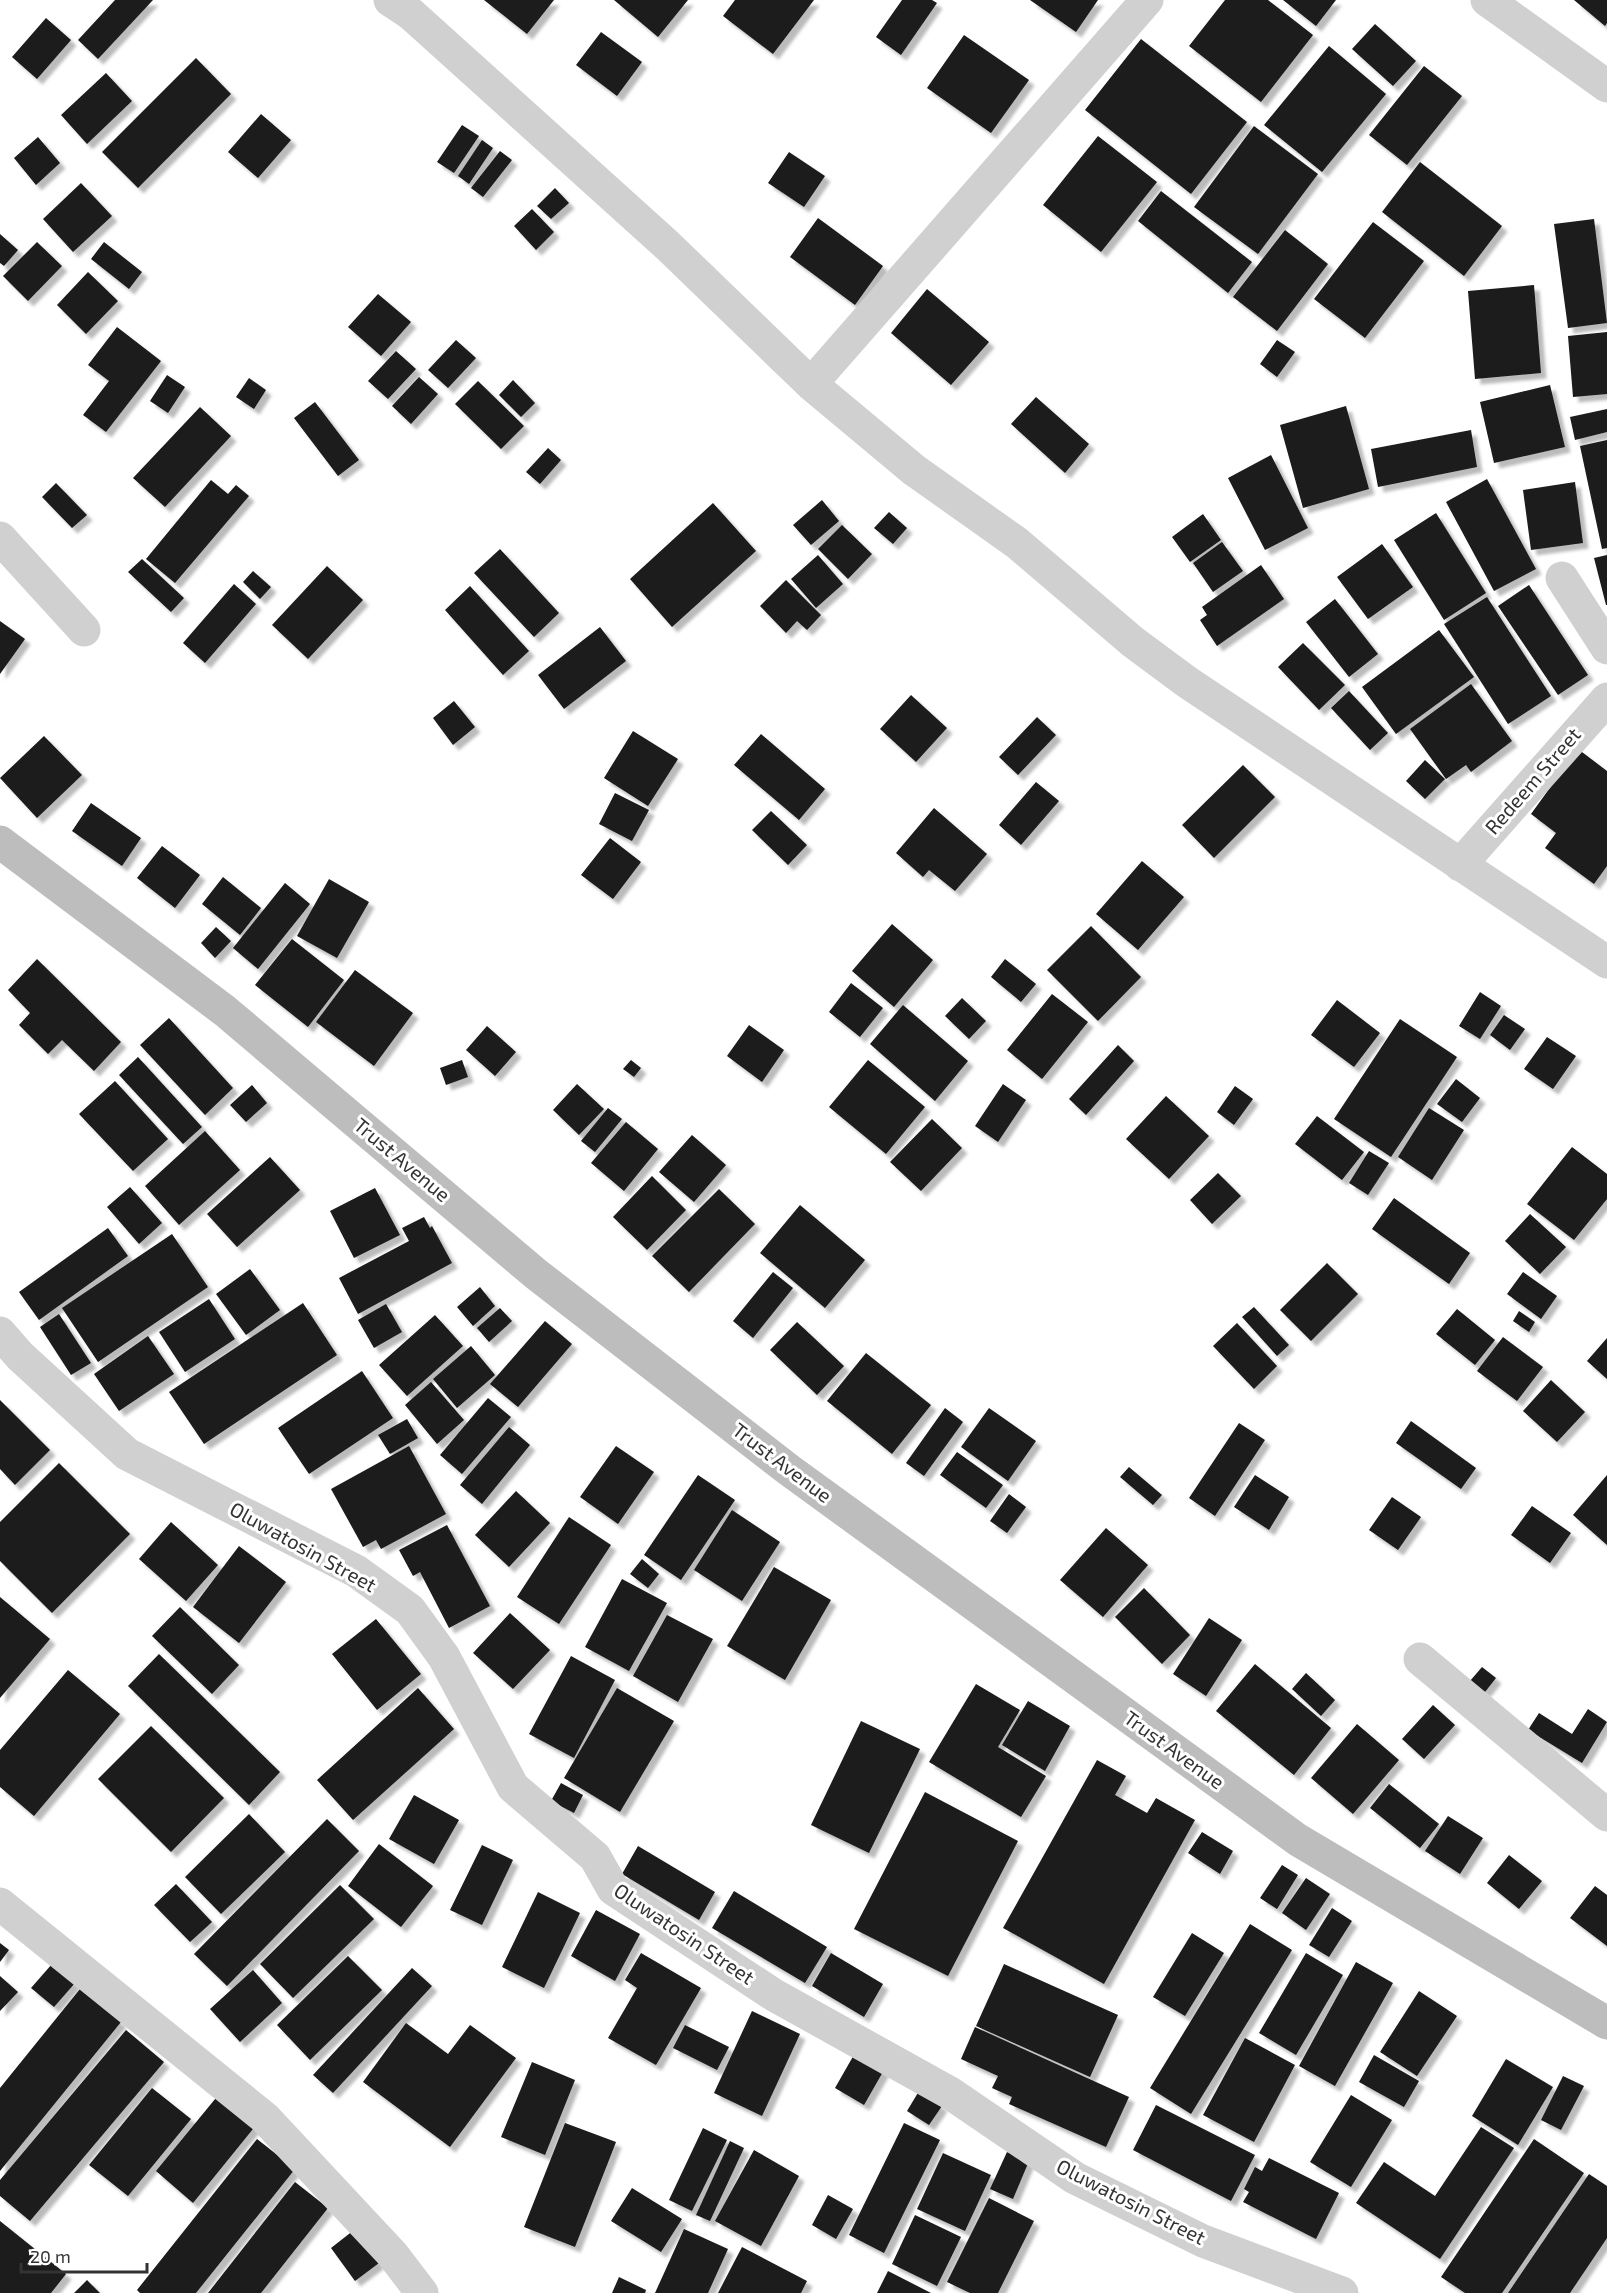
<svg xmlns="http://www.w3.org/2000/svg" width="1607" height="2293" font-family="'Exo 2',sans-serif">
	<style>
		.building { fill: #1a1a1a; filter: url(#shadow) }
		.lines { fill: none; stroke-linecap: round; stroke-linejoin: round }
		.street { stroke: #d0d0d0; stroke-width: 33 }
		.secondary { stroke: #bdbdbd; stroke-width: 33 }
		.labels { text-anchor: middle; stroke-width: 6; stroke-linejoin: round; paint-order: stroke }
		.street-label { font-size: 20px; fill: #333; stroke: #fff }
	</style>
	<defs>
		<filter id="shadow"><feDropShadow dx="5.5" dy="5.5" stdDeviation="1.5" flood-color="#0004"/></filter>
	</defs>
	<rect width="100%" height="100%" fill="#fff"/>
	<path class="building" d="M115 0H153L98 59 78 40Z
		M484 0H554L527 34Z
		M614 0H688L658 37Z
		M735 0H814L773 54 723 16Z
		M902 0H932L937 3 901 55 876 37Z
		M1030 0H1098L1076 32Z
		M1225 0H1268L1313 35 1261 102 1189 46Z
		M1283 0H1336L1316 26Z
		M1574 0H1607V23L1605 26Z
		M46 18 71 40 37 79 12 57Z
		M1375 24 1416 61 1393 86 1352 49Z
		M601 32 642 62 617 96 576 65Z
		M964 35 1029 80 991 133 927 88Z
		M1141 39 1247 122 1191 194 1085 110Z
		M1329 46 1386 94 1322 172 1264 125Z
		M196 58 231 94 138 188 102 152Z
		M1424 66 1462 96 1407 165 1369 135Z
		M106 73 132 101 87 144 61 115Z
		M261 114 291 140 258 178 228 152Z
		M462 125 479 136 454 173 437 162Z
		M1254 126 1318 174 1258 254 1194 207Z
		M1098 136 1157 182 1101 252 1043 205Z
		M38 137 60 163 36 185 14 158Z
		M482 140 493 148 469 184 458 176Z
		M500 151 512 160 483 197 471 188Z
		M789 152 825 176 804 207 768 183Z
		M1420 162 1502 226 1464 276 1382 212Z
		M81 183 112 216 73 252 43 219Z
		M555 188 569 203 551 219 537 206Z
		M1161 191 1252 262 1228 293 1138 221Z
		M532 209 554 232 536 250 514 226Z
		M818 218 883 266 855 305 790 257Z
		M1594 219 1607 323 1568 328 1554 224Z
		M1373 222 1424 261 1365 338 1314 299Z
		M1285 230 1328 264 1277 331 1233 297Z
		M0 234 18 250 4 266 0 263Z
		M37 242 62 266 28 301 3 276Z
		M104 242 142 272 129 289 91 259Z
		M88 272 118 301 86 334 57 305Z
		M1534 285 1541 373 1475 379 1468 291Z
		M927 289 989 342 951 385 891 333Z
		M378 294 411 322 381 356 348 327Z
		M117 327 161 361 106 432 83 415 109 381 88 365Z
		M1607 332V394L1573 397 1568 336Z
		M456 340 476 358 448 388 428 370Z
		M1277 340 1295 352 1277 377 1260 364Z
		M396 351 416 369 388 399 368 381Z
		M167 375 185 387 168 413 150 401Z
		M419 377 438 394 411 424 392 406Z
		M249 378 266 390 254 409 236 397Z
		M513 380 535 403 521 417 499 395Z
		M478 381 524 426 501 449 455 404Z
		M1550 385 1565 447 1494 463 1480 402Z
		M1036 397 1089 444 1065 473 1011 424Z
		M315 402 359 460 338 476 294 418Z
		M1346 406 1369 489 1303 508 1280 425Z
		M200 407 231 436 165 507 133 478Z
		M1607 409V432L1575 440 1570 417Z
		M1471 430 1477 467 1378 487 1371 449Z
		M1607 440V548L1602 549 1580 446Z
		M548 448 561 460 540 484 526 472Z
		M1271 455 1308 528 1265 550 1228 478Z
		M1487 479 1536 569 1494 591 1446 502Z
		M211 480 228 494 236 485 249 496 175 583 146 559Z
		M1575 482 1583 543 1531 550 1523 490Z
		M56 483 87 515 72 528 42 497Z
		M822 500 839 521 811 545 793 525Z
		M713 503 756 551 672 627 630 579Z
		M889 512 907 528 893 544 874 528Z
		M1436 513 1486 593 1444 620 1394 540Z
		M1203 514 1221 540 1190 562 1172 537Z
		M842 525 872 554 848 579 818 549Z
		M1222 542 1243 571 1213 592 1193 563Z
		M1382 544 1413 587 1368 619 1337 577Z
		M500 549 559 613 534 637 474 573Z
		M818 555 843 584 816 608 791 579Z
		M1607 555V605H1606L1594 558Z
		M142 559 184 598 171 612 128 572Z
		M1261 565 1284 599 1217 646 1200 620 1207 615 1202 607Z
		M327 566 363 600 308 659 272 625Z
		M253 571 271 587 260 599 243 582Z
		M786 580 821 615 807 630 797 621 786 633 760 606Z
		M234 584 256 604 205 663 183 643Z
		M1529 585 1588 675 1558 695 1498 606Z
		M470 586 529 651 503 675 445 610Z
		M1487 597 1551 696 1508 724 1444 624Z
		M1335 599 1378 654 1349 677 1306 622Z
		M0 621 25 639 0 674Z
		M600 627 626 661 564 709 538 675Z
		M1439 630 1474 677 1396 734 1362 687Z
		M1303 643 1345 685 1319 710 1278 667Z
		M1471 684 1512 741 1471 772 1466 765 1446 779 1410 729Z
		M1349 691 1388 733 1370 750 1331 708Z
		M911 695 947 728 916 762 880 729Z
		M454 701 475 727 453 745 433 718Z
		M1037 717 1056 735 1018 775 999 757Z
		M633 731 678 759 648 806 604 778Z
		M761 734 825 789 799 820 734 765Z
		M44 736 82 775 37 818 0 778Z
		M1578 749 1607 771V866L1594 884 1545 848 1556 833 1531 814Z
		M1425 760 1445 779 1425 799 1406 781Z
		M1243 765 1275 797 1214 858 1182 825Z
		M1036 782 1059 801 1021 845 999 825Z
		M615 793 649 810 632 841 599 824Z
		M91 803 141 838 122 866 72 831Z
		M934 808 987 854 955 891 929 870 923 877 896 853Z
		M771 811 807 845 788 865 752 830Z
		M610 838 641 862 613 899 581 875Z
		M162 846 200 875 175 908 137 878Z
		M1142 861 1184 897 1138 950 1096 914Z
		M223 877 261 908 240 935 202 904Z
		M329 879 369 902 337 958 297 936Z
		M285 883 310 904 258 969 233 948Z
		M892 924 933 960 894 1007 852 971Z
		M1091 926 1141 977 1098 1021 1047 970Z
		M216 927 231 941 215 958 201 943Z
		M292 939 344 980 308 1027 255 985Z
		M37 959 121 1042 94 1071 62 1040 48 1054 19 1025 30 1013 8 990Z
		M1005 959 1036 984 1021 1002 991 977Z
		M355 970 413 1013 374 1066 316 1022Z
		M851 983 883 1008 860 1037 829 1012Z
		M1480 992 1501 1006 1480 1039 1459 1026Z
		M1052 994 1088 1022 1042 1079 1007 1050Z
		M962 998 986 1021 969 1039 945 1016Z
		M1337 1000 1380 1033 1354 1067 1311 1035Z
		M903 1005 968 1061 935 1101 870 1044Z
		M1504 1015 1525 1029 1510 1050 1490 1035Z
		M169 1018 233 1088 205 1115 140 1045Z
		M1400 1019 1457 1057 1391 1157 1334 1119Z
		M749 1025 784 1050 762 1082 727 1056Z
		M487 1026 516 1052 495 1076 466 1050Z
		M1547 1037 1576 1056 1553 1089 1524 1069Z
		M1118 1045 1134 1061 1086 1115 1069 1099Z
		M138 1057 202 1127 183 1144 119 1075Z
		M462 1060 468 1077 446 1085 440 1068Z
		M631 1060 641 1068 634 1077 623 1069Z
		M868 1060 925 1107 886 1154 829 1107Z
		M1456 1079 1480 1098 1462 1122 1437 1104Z
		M115 1081 168 1139 133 1171 79 1114Z
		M577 1084 604 1109 579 1135 553 1110Z
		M1003 1084 1026 1100 998 1142 975 1126Z
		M252 1085 267 1103 246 1122 230 1105Z
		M1235 1086 1253 1099 1234 1125 1217 1112Z
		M1166 1096 1209 1136 1169 1179 1126 1139Z
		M608 1108 622 1119 595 1152 581 1141Z
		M1429 1108 1464 1130 1432 1180 1398 1157Z
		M1317 1116 1364 1152 1342 1180 1295 1144Z
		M932 1119 962 1148 921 1191 890 1162Z
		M626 1122 658 1149 624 1191 591 1163Z
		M205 1131 240 1170 179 1225 145 1186Z
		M692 1135 726 1165 694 1202 659 1172Z
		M1572 1147 1607 1174V1199L1574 1240 1527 1204Z
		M1369 1151 1389 1163 1368 1195 1349 1183Z
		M270 1157 300 1190 237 1247 207 1214Z
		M1218 1173 1241 1196 1212 1224 1190 1200Z
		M652 1176 686 1210 647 1250 613 1217Z
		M130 1187 162 1223 139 1244 107 1207Z
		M375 1188 400 1235 354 1258 330 1211Z
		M719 1189 755 1224 689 1292 652 1256Z
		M1394 1198 1470 1253 1449 1284 1372 1229Z
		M800 1205 865 1260 825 1308 760 1253Z
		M1530 1214 1566 1247 1540 1274 1505 1241Z
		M424 1217 430 1228 432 1226 452 1263 358 1314 339 1278 409 1241 402 1228Z
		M108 1228 128 1256 39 1320 19 1292Z
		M172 1234 208 1287 98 1362 62 1308Z
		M1327 1263 1358 1294 1311 1341 1280 1310Z
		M250 1269 280 1310 246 1335 216 1294Z
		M773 1272 793 1288 753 1338 733 1321Z
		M1523 1272 1557 1296 1541 1319 1507 1294Z
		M480 1287 495 1306 473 1326 457 1307Z
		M209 1299 235 1339 185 1372 159 1332Z
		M303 1303 337 1355 204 1444 169 1392Z
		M386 1304 402 1332 374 1348 358 1320Z
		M1254 1307 1289 1345 1277 1356 1242 1317Z
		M500 1308 512 1321 489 1342 477 1328Z
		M1457 1309 1495 1340 1475 1365 1436 1334Z
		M1519 1311 1535 1322 1529 1332 1513 1321Z
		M59 1314 91 1363 71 1375 40 1327Z
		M435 1315 463 1346 407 1396 379 1365Z
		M545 1321 572 1344 518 1407 490 1384Z
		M797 1322 844 1366 817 1395 770 1350Z
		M1237 1323 1277 1366 1254 1389 1213 1346Z
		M148 1336 174 1374 119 1411 94 1374Z
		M1503 1337 1543 1367 1517 1401 1477 1371Z
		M1607 1338V1379L1587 1361Z
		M471 1346 495 1375 457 1408 433 1379Z
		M866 1353 931 1405 892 1454 827 1401Z
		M362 1371 393 1418 309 1474 278 1428Z
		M1551 1380 1585 1412 1557 1442 1523 1411Z
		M431 1382 464 1420 437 1444 405 1405Z
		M488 1398 511 1417 462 1474 440 1455Z
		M0 1400 50 1450 15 1485 0 1469Z
		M945 1408 963 1422 924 1476 906 1463Z
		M989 1408 1036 1441 1008 1481 961 1447Z
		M407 1419 418 1438 390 1454 378 1435Z
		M1411 1421 1476 1468 1461 1489 1396 1443Z
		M1239 1423 1265 1440 1215 1516 1189 1498Z
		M509 1427 530 1445 482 1504 460 1485Z
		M409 1446 446 1514 381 1549 376 1540 363 1547 331 1489Z
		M616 1446 654 1472 618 1524 580 1497Z
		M957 1452 1003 1485 986 1508 940 1475Z
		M59 1463 130 1534 52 1613 0 1561V1522Z
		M1129 1467 1162 1495 1153 1505 1120 1477Z
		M698 1475 735 1500 681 1580 644 1555Z
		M1255 1475 1289 1497 1269 1530 1234 1507Z
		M1607 1475V1545L1573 1515Z
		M516 1491 550 1523 509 1567 475 1535Z
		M1009 1494 1026 1507 1007 1533 990 1521Z
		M1392 1497 1421 1517 1398 1550 1369 1530Z
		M1532 1506 1571 1533 1550 1563 1511 1535Z
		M732 1510 780 1542 742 1601 694 1570Z
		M569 1517 611 1545 559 1624 517 1597Z
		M171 1522 218 1565 186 1601 139 1559Z
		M447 1525 490 1606 449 1628 420 1572 413 1576 399 1550Z
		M1106 1528 1148 1565 1103 1617 1060 1580Z
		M239 1546 286 1582 239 1643 193 1607Z
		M642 1559 659 1574 648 1588 630 1574Z
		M774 1567 831 1600 785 1680 727 1646Z
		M622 1579 667 1603 629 1671 585 1647Z
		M1144 1588 1190 1635 1162 1664 1115 1617Z
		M0 1597 50 1639 0 1698Z
		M180 1607 239 1665 212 1694 152 1636Z
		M510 1613 550 1650 513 1689 473 1653Z
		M667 1615 713 1639 678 1702 633 1676Z
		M1209 1618 1242 1640 1206 1696 1173 1674Z
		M376 1619 421 1674 377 1710 332 1654Z
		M159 1654 280 1772 249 1805 128 1686Z
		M571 1656 615 1680 574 1758 529 1734Z
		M1255 1664 1331 1728 1294 1775 1216 1711Z
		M1482 1667 1496 1678 1485 1692 1470 1681Z
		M68 1670 120 1714 34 1816 0 1787V1750Z
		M1306 1673 1335 1700 1321 1716 1292 1689Z
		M976 1684 1020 1710 998 1747 1046 1776 1021 1817 929 1762Z
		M418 1688 454 1729 353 1820 317 1780Z
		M617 1688 674 1721 620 1812 564 1778Z
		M1028 1701 1070 1726 1045 1771 1002 1745Z
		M1433 1705 1455 1725 1424 1759 1402 1739Z
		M1588 1709 1607 1722 1582 1763 1528 1730 1539 1713 1572 1734Z
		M861 1721 920 1749 869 1853 811 1825Z
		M1357 1724 1399 1760 1353 1814 1311 1778Z
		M151 1726 224 1798 171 1852 98 1779Z
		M1097 1760 1126 1776 1115 1795 1147 1813 1156 1798 1195 1820 1104 1984 1003 1928Z
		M561 1783 583 1795 574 1813 551 1801Z
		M1389 1784 1439 1824 1420 1848 1370 1808Z
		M925 1792 1018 1841 948 1976 854 1929Z
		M414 1795 459 1820 434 1864 389 1839Z
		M249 1814 285 1852 221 1914 185 1877Z
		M1448 1816 1483 1838 1460 1874 1425 1851Z
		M327 1819 359 1851 227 1986 194 1954Z
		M1202 1832 1233 1851 1220 1874 1188 1853Z
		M379 1844 433 1886 401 1927 348 1886Z
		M482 1845 513 1860 482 1925 450 1910Z
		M638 1846 715 1892 699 1920 622 1874Z
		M1509 1855 1542 1881 1519 1909 1487 1883Z
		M1282 1865 1298 1875 1277 1909 1260 1898Z
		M1306 1878 1330 1894 1306 1930 1282 1913Z
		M176 1884 212 1922 190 1942 154 1905Z
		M340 1885 374 1919 293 1998 260 1964Z
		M1595 1886 1607 1895V1946L1570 1918Z
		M734 1891 827 1947 805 1983 712 1928Z
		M538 1892 580 1913 544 1988 502 1967Z
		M1332 1908 1352 1921 1329 1957 1309 1945Z
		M596 1910 640 1934 615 1981 571 1956Z
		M1250 1924 1292 1950 1191 2114 1150 2088Z
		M1192 1933 1224 1953 1185 2016 1153 1997Z
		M0 1943 9 1950 0 1962Z
		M641 1953 701 1988 656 2065 608 2038 637 1988 625 1980Z
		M831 1953 883 1984 864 2017 812 1986Z
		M1306 1953 1343 1975 1296 2055 1259 2033Z
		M348 1956 382 1990 310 2060 277 2025Z
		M1356 1962 1393 1983 1335 2086 1299 2066Z
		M52 1964 75 1983 54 2007 31 1988Z
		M1004 1964 1118 2015 1090 2077 976 2026Z
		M412 1968 432 1986 333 2093 313 2075Z
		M253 1970 282 2003 240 2042 210 2009Z
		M0 1976 18 1992 0 2011Z
		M80 1989 121 2022 0 2171V2088Z
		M1419 1991 1457 2016 1417 2076 1380 2052Z
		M752 2011 800 2034 762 2116 714 2093Z
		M406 2023 448 2054 470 2025 516 2058 450 2147 363 2082Z
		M685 2025 729 2047 717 2070 673 2048Z
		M975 2027 1129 2097 1106 2147 1009 2104 1012 2097 992 2088 998 2076 961 2059Z
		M126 2030 164 2062 30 2221 0 2196V2180Z
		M1245 2038 1295 2065 1254 2142 1203 2115Z
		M855 2053 884 2070 864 2105 835 2088Z
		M1374 2055 1419 2081 1404 2107 1359 2082Z
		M1506 2059 1553 2087 1518 2145 1472 2116Z
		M532 2062 575 2080 545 2155 501 2137Z
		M1563 2076 1584 2086 1561 2130 1541 2120Z
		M152 2088 191 2119 128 2196 89 2165Z
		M919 2091 942 2106 929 2125 907 2111Z
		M220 2093 257 2124 193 2203 156 2171Z
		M1351 2095 1392 2120 1351 2187 1310 2162Z
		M1156 2105 1255 2155 1231 2201 1133 2150Z
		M565 2123 616 2142 575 2247 524 2227Z
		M904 2123 940 2140 884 2253 849 2235Z
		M1481 2127 1514 2148 1440 2259 1356 2203 1384 2162 1435 2196Z
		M703 2128 727 2140 692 2211 669 2200Z
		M257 2139 295 2169 196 2293H140L137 2290Z
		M1534 2139 1584 2173 1502 2293H1465L1441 2277Z
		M730 2141 744 2148 710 2221 696 2215Z
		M754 2150 799 2176 761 2246 715 2221Z
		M1007 2152 1029 2161 1013 2199 990 2189Z
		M943 2153 991 2175 965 2231 917 2209Z
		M1269 2158 1339 2193 1316 2239 1243 2202 1249 2192 1244 2189 1255 2167 1262 2171Z
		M1589 2174 1607 2186V2238L1570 2293H1508Z
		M295 2182 328 2208 261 2293H208Z
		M632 2188 682 2219 661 2252 611 2221Z
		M828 2195 853 2209 836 2239 812 2225Z
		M989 2198 1034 2221 998 2293H970L947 2282Z
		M915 2215 961 2237 937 2286 892 2264Z
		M0 2221 66 2274 51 2293H0Z
		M684 2229 728 2249 708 2293H655Z
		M354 2230 379 2263 355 2281 331 2248Z
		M742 2247 807 2281 801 2293H718Z
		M888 2271 931 2293H877Z
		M619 2277 646 2290 645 2293H612Z
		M87 2280 100 2293H74Z"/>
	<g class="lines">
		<path class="street" d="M390 0 411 14 667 245 811 384 914 470 1017 543 1133 642 1187 682 1607 962
			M1487 0 1607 86
			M811 384 1147 0
			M0 538 84 630
			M1562 578 1607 648
			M1460 865 1607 699
			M0 1333 20 1356 127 1454 356 1571 410 1610 444 1657 513 1787 595 1857 613 1889 774 1995 950 2093 1075 2178 1203 2241 1342 2293
			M1420 1659 1607 1815
			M0 1904 265 2118 393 2255 422 2293"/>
		<path class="secondary" d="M0 842 225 1011 536 1274 789 1470 1298 1840 1607 2023"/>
	</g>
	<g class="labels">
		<g class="street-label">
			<text transform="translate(1533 781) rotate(-49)" y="7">Redeem Street</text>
			<text transform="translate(402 1160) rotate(40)" y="7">Trust Avenue</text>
			<text transform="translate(782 1463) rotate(37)" y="7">Trust Avenue</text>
			<text transform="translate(303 1547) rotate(29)" y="7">Oluwatosin Street</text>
			<text transform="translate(1174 1750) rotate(36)" y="7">Trust Avenue</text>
			<text transform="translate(684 1934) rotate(34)" y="7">Oluwatosin Street</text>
			<text transform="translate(1131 2202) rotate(27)" y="7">Oluwatosin Street</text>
		</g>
	</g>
	<path d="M21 2263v9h126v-9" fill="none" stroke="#333333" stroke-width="3"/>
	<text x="30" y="2263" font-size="18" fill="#333333" stroke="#ffffff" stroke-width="4.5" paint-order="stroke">20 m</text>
</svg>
